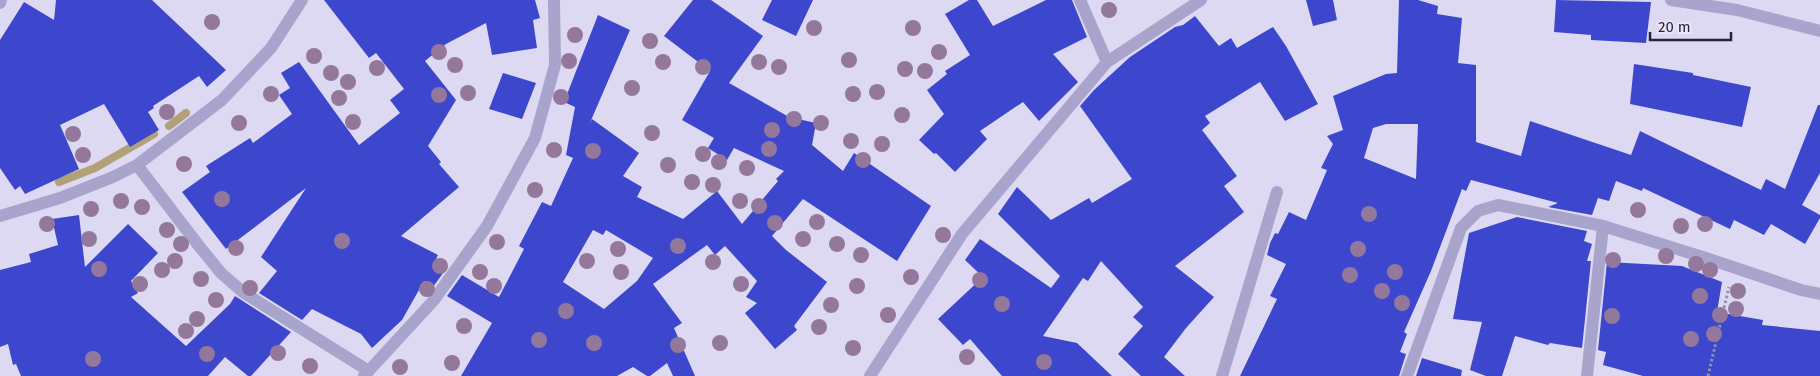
<svg xmlns="http://www.w3.org/2000/svg" width="1820" height="376" font-family="'Fira Sans',sans-serif">
	<style>
		.lines { fill: none; stroke-linecap: round; stroke-linejoin: round }
		.stream { stroke: #b2a176; stroke-width: 8 }
		.building { fill: #3c47ce; fill-rule: evenodd }
		.path { stroke: #938eb7; stroke-width: 3; stroke-dasharray: 2.5 2.5; stroke-linecap: butt }
		.minor { stroke: #a9a4cc; stroke-width: 12 }
		.tree { fill: #93789c }
	</style>
	<rect width="100%" height="100%" fill="#ded9f3"/>
	<g class="lines">
		<path class="stream" d="M169 126 186 113
			M59 182 95 168 154 134"/>
	</g>
	<path class="building" d="M56 0H152L226 70 207 87 199 76 153 106 154 108 148 112 159 130 130 147 104 104 60 125 79 169 25 194 20 186 15 190 0 168V40L24 2 54 20Z
		M324 0H535L540 18 533 20 537 48 492 55 486 23 446 44 425 61 456 100 428 146 441 162 439 164 459 187 401 236 438 255 436 259 448 266 433 287 424 281 402 320 372 348 361 334 312 309 302 320 259 293 277 271 261 257 306 188 226 249 182 192 210 172 206 166 250 138 253 143 292 114 279 95 290 88 281 73 299 62 359 145 400 113 390 100 404 89 376 53 369 58Z
		M693 0H711L763 36 729 83 789 117 816 123 812 145 843 171 854 153 931 206 897 261 803 199 772 236 786 250 827 282 794 326 797 330 775 349 745 313 757 303 746 297 757 281 725 246 715 255 707 245 653 284 682 323 674 328 695 376H673L667 363 650 376H647L633 367 617 376H461L492 323 447 296 462 275 499 297 524 249 519 246 542 202 551 206 573 158 566 155 575 107 564 102 598 15 630 30 589 125 592 119 639 153 623 176 642 187 637 197 683 219 717 191 742 224 778 181 776 179 784 171 734 148 727 160 708 148 714 138 682 120 710 71 664 36ZM593 230 603 235 606 230 653 258 637 281 604 309 563 282Z
		M772 0H813L796 36 762 20Z
		M969 0H977L993 26 1046 0H1072L1087 37 1053 54 1078 82 1039 121 1023 102 980 131 987 139 955 172 936 153 934 154 919 140 944 114 927 90 947 74 945 71 970 55 945 14Z
		M1306 0H1333L1337 20 1313 26Z
		M1399 0H1418L1438 6 1437 14 1462 18 1458 63 1476 65V142L1521 156 1530 121 1631 155 1640 131 1761 190 1766 179 1785 189 1818 105H1820V173L1802 205 1820 215V218L1805 244 1771 224 1764 235 1734 220 1730 229 1643 188 1642 191 1616 181 1609 201 1598 198 1592 215 1548 207 1558 203 1471 180 1466 191 1462 189 1431 271 1404 332 1407 334 1400 352 1406 354 1399 376H1240L1277 299 1270 296 1286 264 1267 255 1270 243 1275 233 1278 234 1289 212 1306 220 1327 170 1321 168 1333 144 1327 136 1343 130 1333 96 1386 74 1397 73ZM1386 124H1418L1416 179 1364 158 1373 128Z
		M1556 0 1651 2 1646 43 1591 40V35L1554 32Z
		M1195 16 1219 46 1231 38 1237 48 1273 27 1286 46 1318 104 1285 121 1260 82 1205 116 1210 123 1202 130 1237 176 1224 186 1244 212 1175 266 1214 297 1186 328 1164 357 1185 376H1141L1118 354 1143 326 1133 317 1143 307 1101 261 1088 281 1083 278 1043 336 1077 343 1112 376H1002L970 339 963 345 938 319 983 277 965 260 980 239 1051 288 1060 276 998 214 1017 187 1051 220 1089 198 1092 203 1132 179 1080 106 1094 90 1130 57 1175 27 1183 25Z
		M1634 64 1693 73V75L1751 87 1742 127 1630 104Z
		M503 73 536 83 522 119 489 109Z
		M79 215 85 267 128 224 158 253 131 281 138 293 131 297 186 346 230 304 235 296 291 332 251 376H248L225 357 208 376H21L16 364 13 365 8 344 0 347V270L31 262 29 254 58 245 52 219Z
		M1517 217 1587 231 1584 241 1592 244 1587 261H1591L1582 348 1550 343 1548 345 1515 336 1502 376H1486L1470 370 1482 322 1453 319 1469 233Z
		M1607 262 1682 266 1722 282 1717 312 1763 320 1762 325 1820 331V376H1643L1603 365 1606 352 1598 350Z
		M1422 358 1462 370 1461 376H1416Z"/>
	<g class="lines">
		<path class="path" d="M1708 376 1729 287"/>
		<path class="minor" d="M1080 0 1107 62
			M1671 0 1737 10 1820 31
			M0 3 1 0
			M137 165 199 246 221 273 244 293 369 371
			M0 216 60 198 113 177 137 165 222 100 271 48 302 0
			M364 376 434 300 487 226 535 138 555 65 554 0
			M870 376 962 234 1107 62 1201 0
			M1222 376 1277 192
			M1407 376 1461 228 1478 211 1498 205 1603 226 1706 258 1801 290 1820 294
			M1587 376 1603 226"/>
	</g>
	<g class="tree">
		<circle cx="1109" cy="10" r="8"/>
		<circle cx="212" cy="22" r="8"/>
		<circle cx="814" cy="28" r="8"/>
		<circle cx="913" cy="28" r="8"/>
		<circle cx="575" cy="35" r="8"/>
		<circle cx="650" cy="41" r="8"/>
		<circle cx="439" cy="52" r="8"/>
		<circle cx="939" cy="52" r="8"/>
		<circle cx="314" cy="56" r="8"/>
		<circle cx="849" cy="60" r="8"/>
		<circle cx="569" cy="61" r="8"/>
		<circle cx="663" cy="62" r="8"/>
		<circle cx="759" cy="62" r="8"/>
		<circle cx="455" cy="65" r="8"/>
		<circle cx="703" cy="67" r="8"/>
		<circle cx="779" cy="67" r="8"/>
		<circle cx="377" cy="68" r="8"/>
		<circle cx="905" cy="69" r="8"/>
		<circle cx="925" cy="71" r="8"/>
		<circle cx="331" cy="73" r="8"/>
		<circle cx="348" cy="82" r="8"/>
		<circle cx="632" cy="88" r="8"/>
		<circle cx="877" cy="92" r="8"/>
		<circle cx="468" cy="93" r="8"/>
		<circle cx="271" cy="94" r="8"/>
		<circle cx="853" cy="94" r="8"/>
		<circle cx="439" cy="95" r="8"/>
		<circle cx="561" cy="97" r="8"/>
		<circle cx="339" cy="98" r="8"/>
		<circle cx="167" cy="112" r="8"/>
		<circle cx="902" cy="115" r="8"/>
		<circle cx="794" cy="119" r="8"/>
		<circle cx="353" cy="122" r="8"/>
		<circle cx="239" cy="123" r="8"/>
		<circle cx="821" cy="123" r="8"/>
		<circle cx="772" cy="130" r="8"/>
		<circle cx="652" cy="133" r="8"/>
		<circle cx="73" cy="134" r="8"/>
		<circle cx="851" cy="141" r="8"/>
		<circle cx="882" cy="144" r="8"/>
		<circle cx="769" cy="149" r="8"/>
		<circle cx="554" cy="150" r="8"/>
		<circle cx="593" cy="151" r="8"/>
		<circle cx="703" cy="154" r="8"/>
		<circle cx="83" cy="155" r="8"/>
		<circle cx="863" cy="160" r="8"/>
		<circle cx="719" cy="162" r="8"/>
		<circle cx="184" cy="164" r="8"/>
		<circle cx="668" cy="165" r="8"/>
		<circle cx="747" cy="168" r="8"/>
		<circle cx="692" cy="182" r="8"/>
		<circle cx="713" cy="185" r="8"/>
		<circle cx="535" cy="190" r="8"/>
		<circle cx="222" cy="199" r="8"/>
		<circle cx="121" cy="201" r="8"/>
		<circle cx="740" cy="201" r="8"/>
		<circle cx="759" cy="206" r="8"/>
		<circle cx="142" cy="207" r="8"/>
		<circle cx="91" cy="209" r="8"/>
		<circle cx="1638" cy="210" r="8"/>
		<circle cx="1369" cy="214" r="8"/>
		<circle cx="817" cy="222" r="8"/>
		<circle cx="775" cy="223" r="8"/>
		<circle cx="47" cy="224" r="8"/>
		<circle cx="1705" cy="224" r="8"/>
		<circle cx="1681" cy="226" r="8"/>
		<circle cx="167" cy="230" r="8"/>
		<circle cx="943" cy="235" r="8"/>
		<circle cx="89" cy="239" r="8"/>
		<circle cx="803" cy="239" r="8"/>
		<circle cx="342" cy="241" r="8"/>
		<circle cx="497" cy="242" r="8"/>
		<circle cx="181" cy="244" r="8"/>
		<circle cx="837" cy="244" r="8"/>
		<circle cx="678" cy="246" r="8"/>
		<circle cx="236" cy="248" r="8"/>
		<circle cx="618" cy="249" r="8"/>
		<circle cx="1358" cy="249" r="8"/>
		<circle cx="861" cy="255" r="8"/>
		<circle cx="1666" cy="256" r="8"/>
		<circle cx="1613" cy="260" r="8"/>
		<circle cx="175" cy="261" r="8"/>
		<circle cx="587" cy="261" r="8"/>
		<circle cx="713" cy="262" r="8"/>
		<circle cx="1696" cy="264" r="8"/>
		<circle cx="440" cy="266" r="8"/>
		<circle cx="99" cy="269" r="8"/>
		<circle cx="162" cy="270" r="8"/>
		<circle cx="1710" cy="270" r="8"/>
		<circle cx="480" cy="272" r="8"/>
		<circle cx="621" cy="272" r="8"/>
		<circle cx="1395" cy="272" r="8"/>
		<circle cx="1350" cy="275" r="8"/>
		<circle cx="911" cy="277" r="8"/>
		<circle cx="201" cy="279" r="8"/>
		<circle cx="980" cy="280" r="8"/>
		<circle cx="140" cy="284" r="8"/>
		<circle cx="741" cy="284" r="8"/>
		<circle cx="494" cy="286" r="8"/>
		<circle cx="857" cy="286" r="8"/>
		<circle cx="250" cy="288" r="8"/>
		<circle cx="427" cy="289" r="8"/>
		<circle cx="1382" cy="291" r="8"/>
		<circle cx="1738" cy="291" r="8"/>
		<circle cx="1700" cy="296" r="8"/>
		<circle cx="216" cy="300" r="8"/>
		<circle cx="1402" cy="303" r="8"/>
		<circle cx="1002" cy="304" r="8"/>
		<circle cx="831" cy="305" r="8"/>
		<circle cx="1736" cy="309" r="8"/>
		<circle cx="566" cy="311" r="8"/>
		<circle cx="888" cy="315" r="8"/>
		<circle cx="1720" cy="315" r="8"/>
		<circle cx="1612" cy="316" r="8"/>
		<circle cx="197" cy="319" r="8"/>
		<circle cx="464" cy="326" r="8"/>
		<circle cx="819" cy="327" r="8"/>
		<circle cx="186" cy="331" r="8"/>
		<circle cx="1714" cy="334" r="8"/>
		<circle cx="1691" cy="339" r="8"/>
		<circle cx="539" cy="340" r="8"/>
		<circle cx="594" cy="343" r="8"/>
		<circle cx="720" cy="343" r="8"/>
		<circle cx="678" cy="345" r="8"/>
		<circle cx="853" cy="348" r="8"/>
		<circle cx="278" cy="353" r="8"/>
		<circle cx="207" cy="354" r="8"/>
		<circle cx="967" cy="357" r="8"/>
		<circle cx="93" cy="359" r="8"/>
		<circle cx="1044" cy="362" r="8"/>
		<circle cx="452" cy="363" r="8"/>
		<circle cx="310" cy="366" r="8"/>
		<circle cx="400" cy="367" r="8"/>
	</g>
	<path d="M1650 32v8h81v-8" fill="none" stroke="#262636" stroke-width="2.5"/>
	<text x="1658" y="32" font-size="15" fill="#262636" stroke="#eae5fa" stroke-width="4" paint-order="stroke">20 m</text>
</svg>
